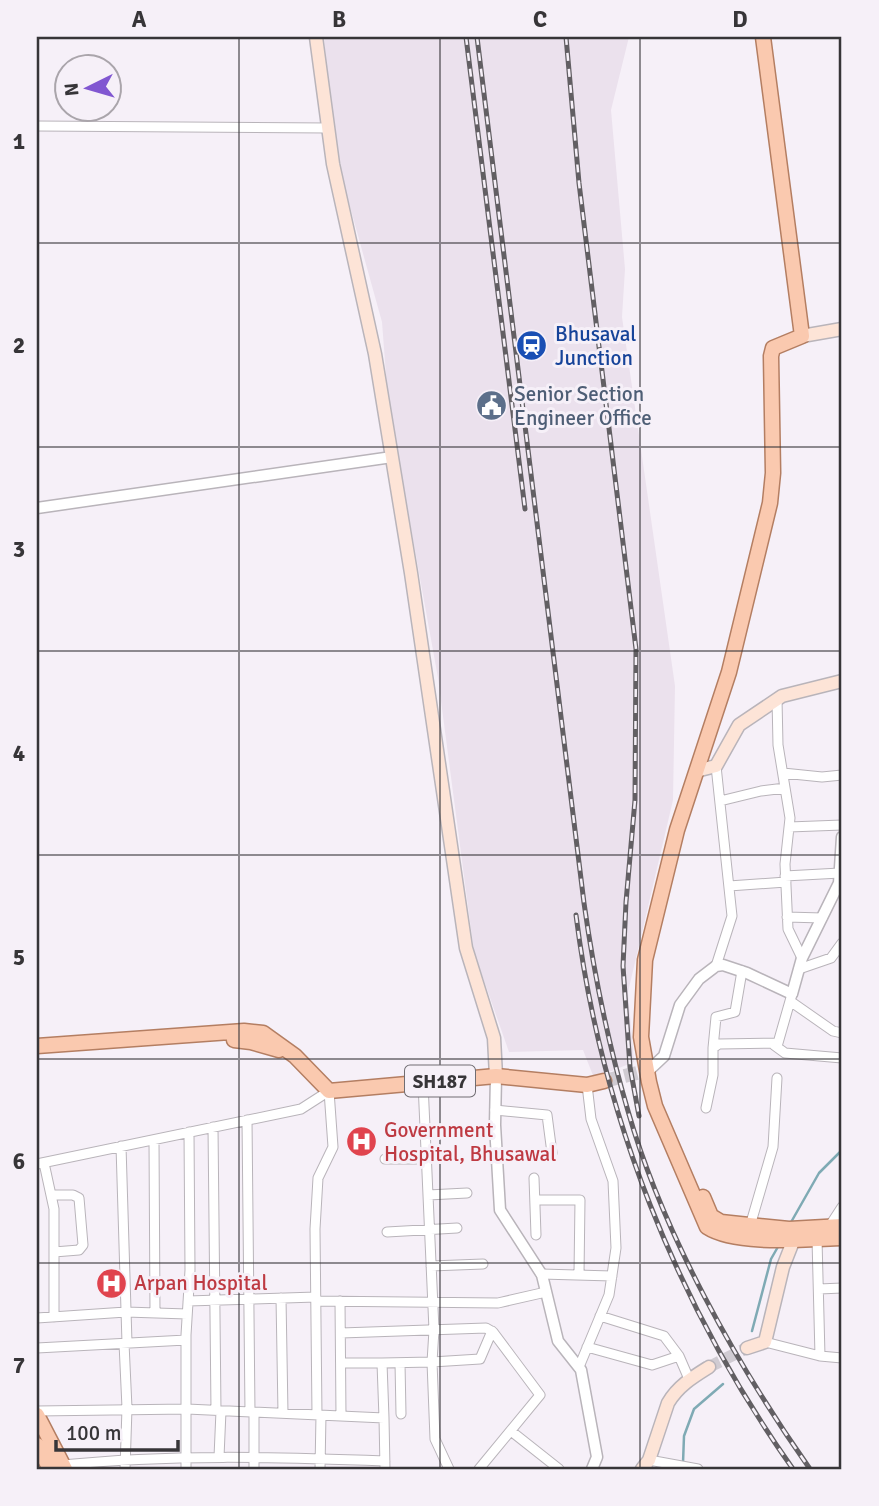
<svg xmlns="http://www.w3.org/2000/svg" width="879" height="1506" font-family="Signika,sans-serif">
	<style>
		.built { fill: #ebe1ed }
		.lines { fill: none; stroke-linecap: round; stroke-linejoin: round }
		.stream { stroke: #7faab4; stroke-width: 2.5 }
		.secondary-tunnel { stroke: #d0cbd2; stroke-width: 12; stroke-dasharray: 12 6; stroke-linecap: butt }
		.primary-tunnel { stroke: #d0cbd2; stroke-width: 14; stroke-dasharray: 14 7; stroke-linecap: butt }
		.minor-casing { stroke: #b9b4ba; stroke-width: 11 }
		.tertiary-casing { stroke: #b9b4ba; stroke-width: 13 }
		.secondary-casing { stroke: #b9b4ba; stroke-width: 15 }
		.primary-casing { stroke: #b47e62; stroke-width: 17 }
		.minor { stroke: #fff; stroke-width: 9 }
		.tertiary { stroke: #fff; stroke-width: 10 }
		.secondary { stroke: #fde4d7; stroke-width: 12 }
		.primary { stroke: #fac9af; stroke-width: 14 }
		.rail-casing { stroke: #625f63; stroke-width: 5 }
		.rail { stroke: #f6f0f8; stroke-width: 2.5; stroke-dasharray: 8; stroke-linecap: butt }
		.grid { fill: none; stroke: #373538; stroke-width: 2; stroke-opacity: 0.55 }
		.labels { text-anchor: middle; stroke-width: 6; stroke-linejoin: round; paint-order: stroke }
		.shield { fill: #f6f0f8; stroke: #706d72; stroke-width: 2 }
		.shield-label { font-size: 19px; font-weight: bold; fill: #373538 }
		.transit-label { font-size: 21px; fill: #164399; stroke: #f6f0f8; text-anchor: start }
		.service-label { font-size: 21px; fill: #4e5e75; stroke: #f6f0f8; text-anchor: start }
		.health-label { font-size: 21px; fill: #be3a42; stroke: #f6f0f8; text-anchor: start }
		.neatline { fill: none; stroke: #373538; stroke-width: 2.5 }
		.grid-label { font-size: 23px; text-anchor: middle; font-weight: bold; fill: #373538 }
	</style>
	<rect width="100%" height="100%" fill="#f6f0f8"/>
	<path class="built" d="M324 37H629L611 110 625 269 622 317 675 686 673 800 628 992 634 1062 594 1078 583 1050 509 1052 474 952 438 678 388 401 382 322 334 149Z"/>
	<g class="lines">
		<path class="stream" d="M790 1224 819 1173 842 1150
			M752 1331 771 1259 779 1245
			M683 1463 684 1436 694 1409 723 1384"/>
		<path class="secondary-tunnel" d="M709 1367 747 1348"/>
		<path class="primary-tunnel" d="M604 1081 637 1073"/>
		<defs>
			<path id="minor" d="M37 126 328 128
				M777 699 778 745 790 818 785 864 788 929 802 958
				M783 773 822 777 842 775
				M720 801 761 791 785 788
				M789 827 842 825
				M785 876 840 873
				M729 886 786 882
				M787 917 822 918
				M716 966 732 916 716 766
				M799 969 831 958 842 943
				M790 1001 833 1031 842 1033
				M774 1045 785 1053 842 1058
				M713 1048 716 1017 735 1012 742 971
				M706 1108 713 1075V1048L719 1044 778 1043 792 994
				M495 1110 547 1115 552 1153
				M247 1120 250 1412
				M213 1127 216 1410
				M154 1140 155 1313
				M121 1146 127 1343
				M385 1159H426
				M44 1163 54 1209V1317
				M37 1164 301 1109 329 1091 333 1147 318 1178 315 1229 317 1415
				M534 1178 536 1235
				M52 1195H73L79 1198 83 1245 79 1250 54 1252
				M428 1195 467 1193
				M535 1200H580L579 1274
				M750 1226 773 1147 777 1078
				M829 1227 842 1207
				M387 1232 457 1228
				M817 1239 820 1356
				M431 1266 483 1264
				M541 1274 612 1276
				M819 1289 842 1288
				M281 1298 283 1413
				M188 1301 316 1297
				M316 1301 498 1303 546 1292
				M340 1301 341 1416
				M600 1316 664 1336 679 1356 689 1379
				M37 1318 126 1312 187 1314
				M341 1333 486 1328 493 1332 540 1395 479 1469
				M765 1342 820 1356 842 1358
				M124 1343 127 1408 125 1469
				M587 1347 652 1365 679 1356
				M37 1348 186 1340
				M341 1363H382
				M400 1363 401 1414
				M579 1367 609 1295 616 1248 613 1181 591 1119 587 1085
				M37 1411 187 1409 384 1418 385 1469
				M384 1418 382 1363 432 1362 434 1330 423 1083
				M511 1431 559 1469
				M219 1457 221 1411
				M649 1460 698 1469
				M62 1465C169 1454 277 1457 385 1461
				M186 1469V1335L190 1270 189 1132
				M254 1469V1412
				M320 1469 321 1415
				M449 1469 435 1439 432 1362 480 1359 492 1331"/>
			<path id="tertiary" d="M37 508 392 457
				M647 1072 664 1056 680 1005 699 979 716 966 723 965 747 973 792 994 802 958 839 883 842 837
				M496 1076 495 1125 500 1210 542 1275 558 1341 581 1370 597 1457 592 1469"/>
			<path id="secondary" d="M316 37 333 164 375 354 411 573 466 948 494 1038 496 1076
				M802 336 842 329
				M696 771 716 766 739 725 782 696 842 681
				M747 1348 765 1342 783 1267 794 1239
				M642 1469 649 1460 668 1403C678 1386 693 1377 709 1367"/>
			<path id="primary" d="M763 37 802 336 773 348 771 356 773 473 770 503 729 672 677 830 645 960 641 1037 649 1082 655 1106 707 1227C736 1246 807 1239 842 1238
				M234 1040 251 1042 279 1050
				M37 1046 244 1031 263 1033 295 1056 329 1091 496 1076 587 1085 604 1081
				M703 1197 711 1216 721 1222 789 1229 842 1226
				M37 1415 65 1469
				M37 1445 50 1469"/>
		</defs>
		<use href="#minor" class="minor-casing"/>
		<use href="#tertiary" class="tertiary-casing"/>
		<use href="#secondary" class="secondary-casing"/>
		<use href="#primary" class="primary-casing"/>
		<use href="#minor" class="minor"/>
		<use href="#tertiary" class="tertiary"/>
		<use href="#secondary" class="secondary"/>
		<use href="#primary" class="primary"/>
		<defs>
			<path id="rail" d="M466 37 525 509
				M477 37 584 903C594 974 608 1043 628 1111 663 1234 737 1365 810 1469
				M566 37 579 183 636 649 635 800 626 902 623 966 630 1067 639 1116
				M576 915C601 1115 677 1305 793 1469"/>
		</defs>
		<use href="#rail" class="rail-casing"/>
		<use href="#rail" class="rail"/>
	</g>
	<path class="grid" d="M239 37V1469M440 37V1469M640 37V1469M37 243H842M37 447H842M37 651H842M37 855H842M37 1059H842M37 1263H842"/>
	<defs>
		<symbol id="station-disc" viewBox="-11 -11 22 22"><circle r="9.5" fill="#1a4fb4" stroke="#f6f0f8"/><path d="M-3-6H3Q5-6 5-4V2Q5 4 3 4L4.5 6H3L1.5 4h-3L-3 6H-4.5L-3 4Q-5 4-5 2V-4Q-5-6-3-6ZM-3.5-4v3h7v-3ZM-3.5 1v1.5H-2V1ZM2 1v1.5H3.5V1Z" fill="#fff"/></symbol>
		<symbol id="civic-disc" viewBox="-11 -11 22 22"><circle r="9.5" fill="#5c6f8a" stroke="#f6f0f8"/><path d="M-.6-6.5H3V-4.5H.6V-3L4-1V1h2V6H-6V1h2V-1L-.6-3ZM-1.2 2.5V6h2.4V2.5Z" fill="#fff"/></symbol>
		<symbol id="hospital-disc" viewBox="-11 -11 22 22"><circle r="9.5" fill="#e0444e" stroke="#f6f0f8"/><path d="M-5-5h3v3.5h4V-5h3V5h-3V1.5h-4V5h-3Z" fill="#fff"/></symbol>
	</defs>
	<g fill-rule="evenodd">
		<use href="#station-disc" x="514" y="328" width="35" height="35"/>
		<use href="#civic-disc" x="474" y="388" width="35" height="35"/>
		<use href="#hospital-disc" x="344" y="1124" width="35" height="35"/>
		<use href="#hospital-disc" x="94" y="1266" width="35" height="35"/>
	</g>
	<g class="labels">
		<rect class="shield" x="405" y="1065.5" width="70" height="31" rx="5"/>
		<g class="shield-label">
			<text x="440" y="1088">SH187</text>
		</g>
		<g class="transit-label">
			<text x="555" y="341">Bhusaval<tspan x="555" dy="24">Junction</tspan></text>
		</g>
		<g class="service-label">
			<text x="514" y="401">Senior Section<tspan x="514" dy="24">Engineer Office</tspan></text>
		</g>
		<g class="health-label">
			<text x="384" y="1137">Government<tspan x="384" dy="24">Hospital, Bhusawal</tspan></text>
			<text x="134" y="1290">Arpan Hospital</text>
		</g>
	</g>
	<rect width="879" height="1506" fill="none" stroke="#f6f0f8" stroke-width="77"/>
	<g transform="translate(88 88) rotate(265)"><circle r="33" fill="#f6f0f8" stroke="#aaa5ab" stroke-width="2"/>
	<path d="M0-5L12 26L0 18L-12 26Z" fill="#8157d1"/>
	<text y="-10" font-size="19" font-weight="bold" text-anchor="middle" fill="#373538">N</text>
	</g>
	<path d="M56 1440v10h122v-10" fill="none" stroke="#373538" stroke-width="3.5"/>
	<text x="66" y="1440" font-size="21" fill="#373538" stroke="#f6f0f8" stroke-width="5" paint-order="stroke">100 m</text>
	<rect x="38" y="38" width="802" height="1430" class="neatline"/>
	<g class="grid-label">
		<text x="139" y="27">A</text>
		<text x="339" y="27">B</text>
		<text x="540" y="27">C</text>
		<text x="740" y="27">D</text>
		<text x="19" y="149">1</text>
		<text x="19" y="353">2</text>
		<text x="19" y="557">3</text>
		<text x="19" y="761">4</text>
		<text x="19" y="965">5</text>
		<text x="19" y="1169">6</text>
		<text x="19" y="1373">7</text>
	</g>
</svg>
